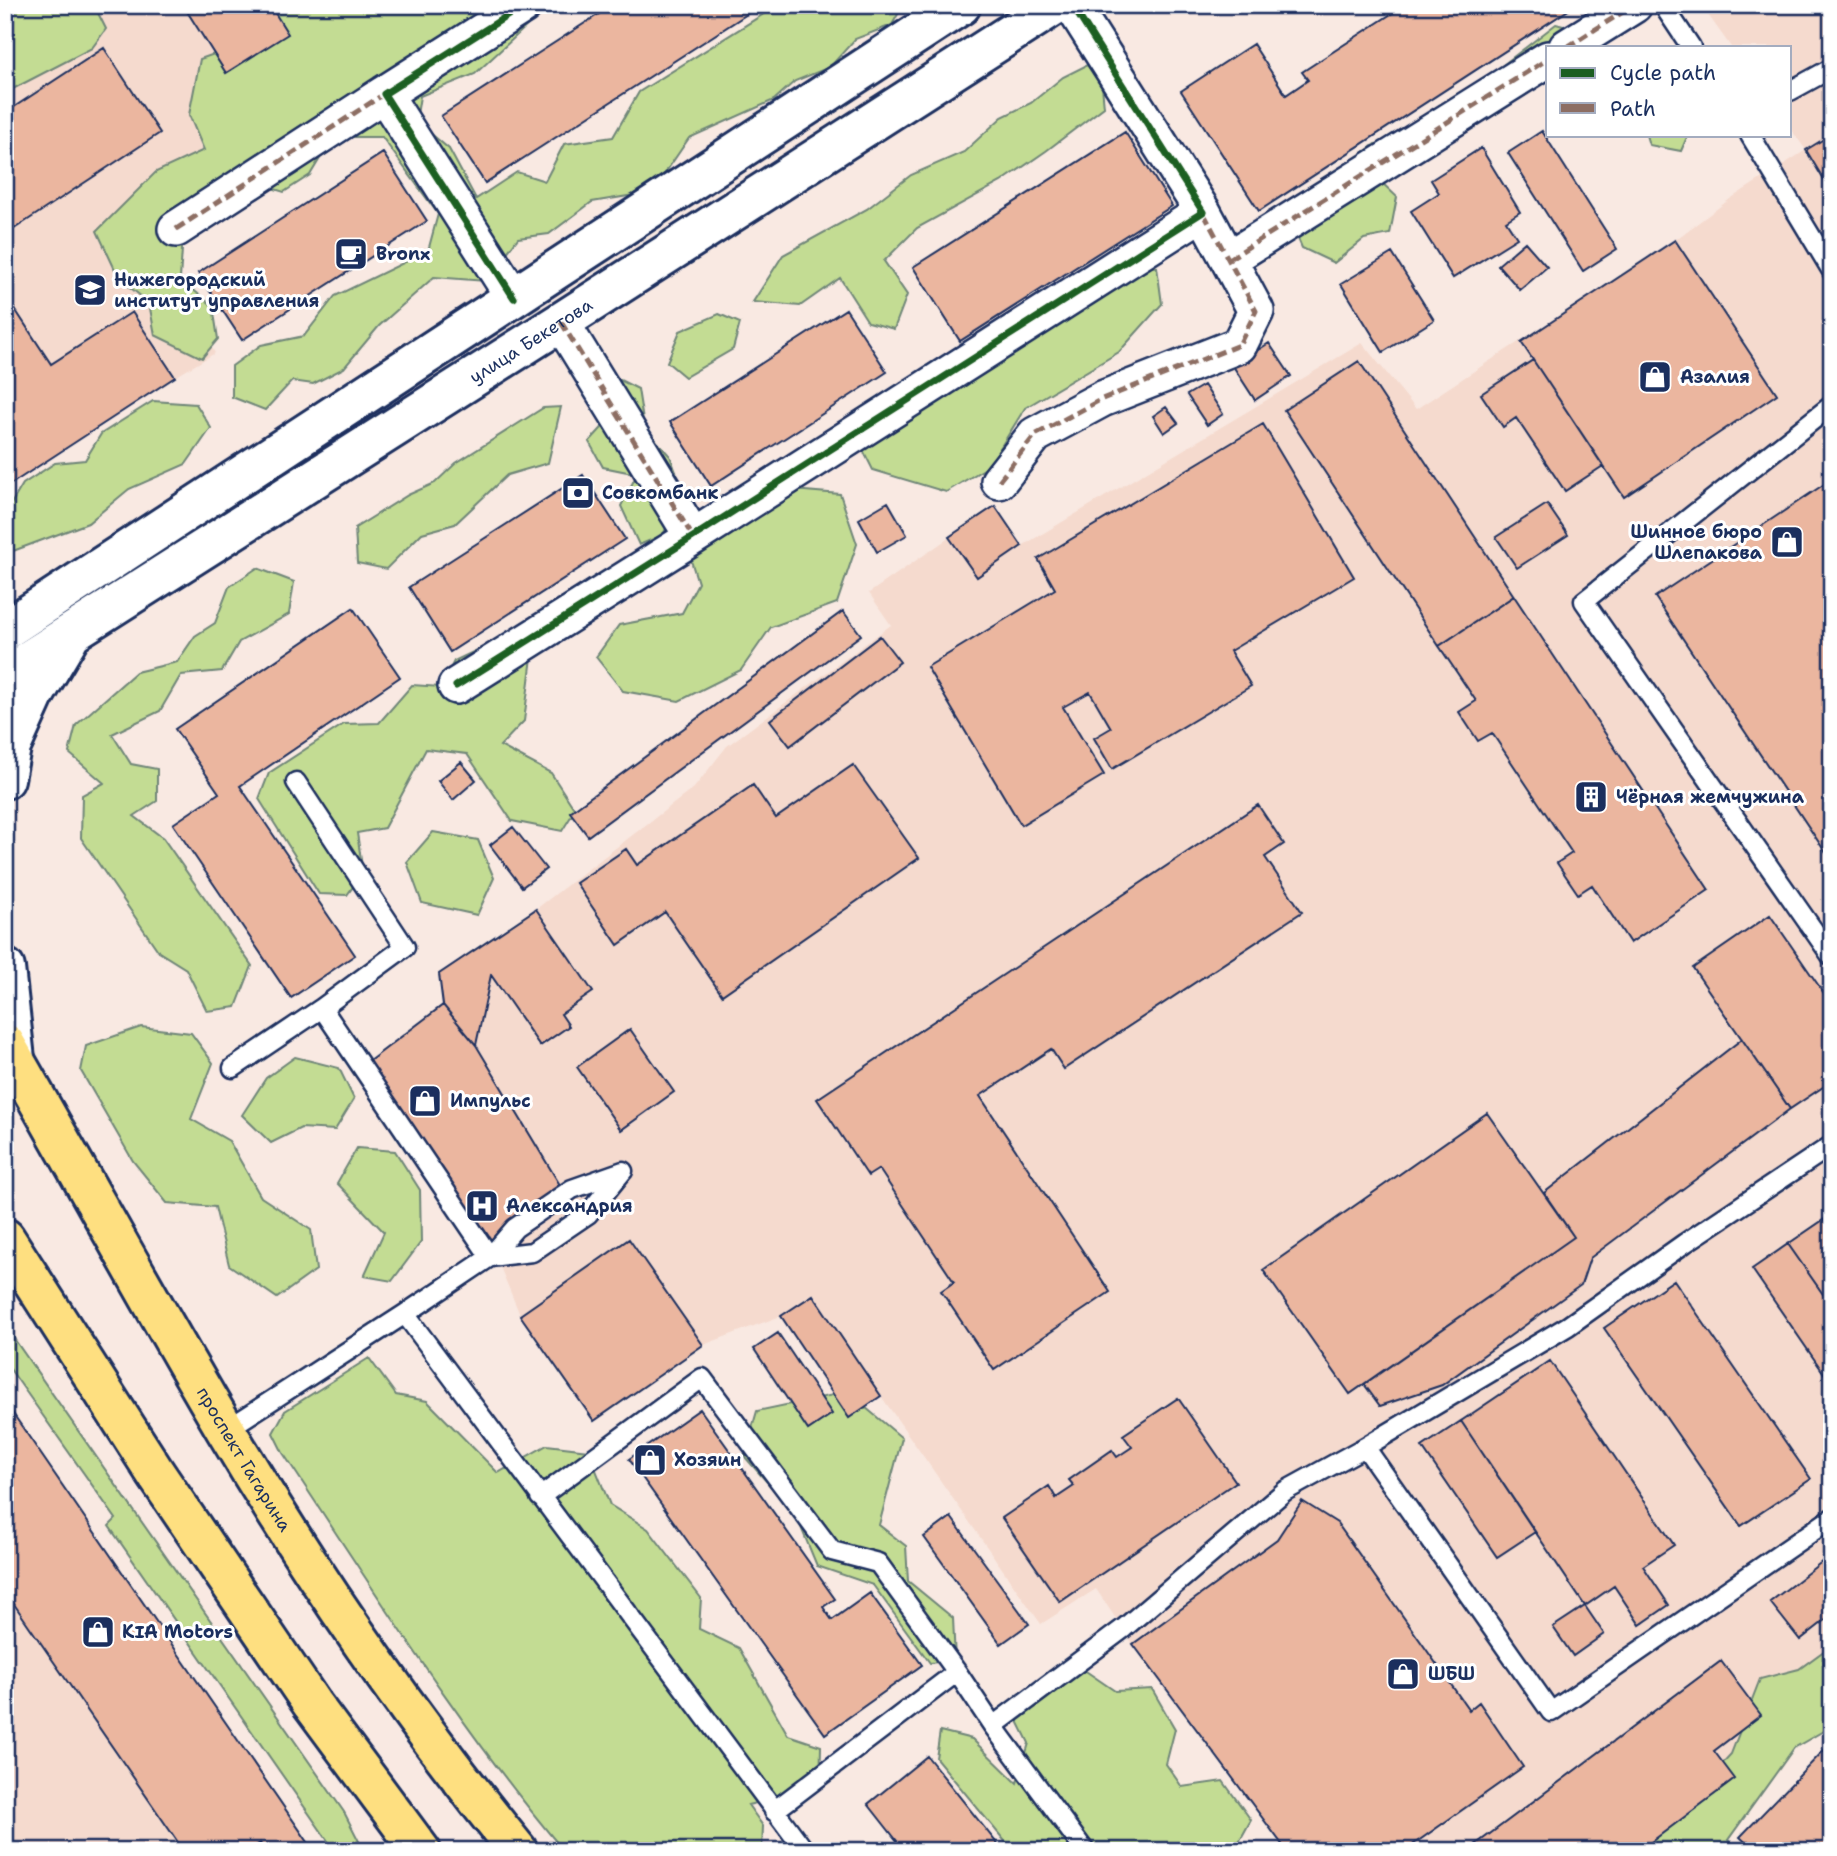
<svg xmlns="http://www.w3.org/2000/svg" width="1837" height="1856" font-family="'Shantell Sans',sans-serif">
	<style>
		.built { fill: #f5dace }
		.green { fill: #c3dc93; stroke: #6f8678; stroke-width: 2 }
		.building { fill: #ebb69f; stroke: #1b2f5e; stroke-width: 2 }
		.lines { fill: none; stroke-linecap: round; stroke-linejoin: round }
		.service-casing { stroke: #1b2f5e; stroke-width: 23 }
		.minor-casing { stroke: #1b2f5e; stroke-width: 40 }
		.secondary-casing { stroke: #1b2f5e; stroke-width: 44 }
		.primary-casing { stroke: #1b2f5e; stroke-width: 44 }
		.service { stroke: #fff; stroke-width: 18 }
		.minor { stroke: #fff; stroke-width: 35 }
		.secondary { stroke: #fff; stroke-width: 38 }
		.primary { stroke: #fedf80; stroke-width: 38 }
		.quiet { stroke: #8d6e63; stroke-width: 5; stroke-dasharray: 10 5; stroke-linecap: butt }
		.cycleway-casing { stroke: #fff; stroke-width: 11 }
		.cycleway { stroke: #1b5e20; stroke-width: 7 }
		.labels { text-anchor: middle; stroke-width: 6; stroke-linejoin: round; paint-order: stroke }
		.poi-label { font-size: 18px; font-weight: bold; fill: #1b2f5e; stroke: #fff; text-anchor: start }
		.street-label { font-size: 18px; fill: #1b2f5e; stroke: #fff }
	</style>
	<rect width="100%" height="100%" fill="#f9e9e2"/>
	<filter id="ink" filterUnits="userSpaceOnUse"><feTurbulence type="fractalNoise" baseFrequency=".0143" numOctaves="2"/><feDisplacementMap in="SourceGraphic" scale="14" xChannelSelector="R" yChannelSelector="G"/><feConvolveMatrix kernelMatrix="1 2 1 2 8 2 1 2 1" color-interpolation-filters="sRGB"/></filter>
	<g filter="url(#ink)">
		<path class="built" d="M5 5H305L249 153 135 227 215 353 175 377 5 488Z
			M1701 5H1832V1688L1684 1851H1287L1133 1644 1096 1589 1041 1624 881 1396 813 1295 781 1316 703 1345 594 1421 520 1315 491 1245 368 1062 443 1006 439 974 536 909 694 788 727 746 891 625 869 593 995 506 1022 546 1362 343 1416 409 1675 240 1730 199 1806 150 1790 128V47H1731Z
			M5 1402 92 1527 314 1851H5Z"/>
		<path class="green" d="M5 5H94L106 29 92 48 5 93Z
			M256 5H542L543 11 475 74 420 96 416 121 449 149 476 199 517 172 545 181 564 144 613 137 639 92 778 5H903L892 25 855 39 830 67 795 81 774 100 689 138 652 192 592 202 549 234 518 238 486 281 434 277 379 326 344 368 313 384 292 381 265 410 232 397V366L261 345 304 336 335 296 428 251 438 214 382 137H333L310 175 284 192 243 179 183 235 180 279 213 306 218 339 202 358 155 335 149 303 119 278 97 231 156 172 204 150 189 115 200 59 274 33Z
			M1556 24 1574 29 1519 76 1503 65Z
			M1087 65 1102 86 1104 107 1046 151 1001 182 917 228 884 261 907 295 894 329 868 322 840 278 800 306 753 302 783 255 867 209 911 175 964 152 1002 117 1031 103 1063 77Z
			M1646 135H1688L1681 151 1649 145Z
			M1399 143 1378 179 1397 197 1390 234 1364 239 1334 263 1302 248 1286 210 1375 144Z
			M1104 262 1157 267 1162 304 1119 352 1025 408 989 466 946 492 873 470 853 430Z
			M719 314 740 323 733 349 685 377 667 362 680 331Z
			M620 380 638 389 644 427 670 456 683 491 663 535 639 545 621 506 637 474 603 467 589 442 610 419 598 394Z
			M153 401 196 404 211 428 186 464 129 489 88 523 5 554V505L11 504 23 484 55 463 85 460 101 434Z
			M561 407 548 463 507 475 455 524 422 533 386 569 357 563 355 528 408 495 435 483 456 463 543 408Z
			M781 489 840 494 857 544 837 603 771 627 741 670 679 701 623 691 596 657 619 625 682 613 698 583 689 554Z
			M257 568 294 582 289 614 239 642 222 671 181 675 160 711 112 734 131 764 157 769V801L134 816 163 838 252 966 236 1007 207 1011 186 969 159 952 81 838 82 795 104 783 69 753 76 725 136 672 177 662 195 636 215 623 229 587Z
			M511 634 532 657 524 721 500 746 551 773 575 810 562 831 512 821 467 754 426 749 384 828 357 833 363 873 347 895 319 894 259 799 269 773 344 724 379 723 412 685 441 687 454 661Z
			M433 832 478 840 494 878 477 915 422 903 407 862Z
			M141 1027 191 1033 213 1063 191 1119 229 1141 261 1197 311 1230 316 1270 277 1298 229 1265 215 1207 167 1203 133 1161 81 1071 86 1046Z
			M295 1057 339 1068 354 1099 335 1130 301 1128 271 1143 242 1115 266 1078Z
			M357 1148 395 1151 420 1190 421 1242 392 1281 364 1276 384 1232 337 1183Z
			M5 1329 12 1336 344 1812 364 1851H335L109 1526 116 1519 5 1362Z
			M369 1358 396 1395 427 1401 498 1473 547 1445 588 1450 610 1505 648 1529 701 1598 699 1629 739 1648 788 1735 821 1746 820 1788 748 1805 763 1826 762 1851H564C459 1727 373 1588 283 1453L273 1433 285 1411Z
			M847 1392 902 1438 879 1525 906 1546 908 1581 953 1618 955 1660 930 1663 873 1585 817 1566 796 1515 744 1456 757 1411Z
			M1832 1645V1726L1794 1748 1728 1840 1739 1851H1609L1670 1820 1731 1754 1760 1679 1799 1669Z
			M1077 1665 1115 1691 1152 1689 1175 1729 1166 1764 1182 1787 1223 1781 1251 1820 1234 1851H1013L936 1758 940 1731 972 1739 1017 1783 1029 1743 1010 1705Z"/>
		<path class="building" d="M183 5H270L288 34 226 73Z
			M613 5H761L485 183 441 116Z
			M1405 5H1576L1259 211 1181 91 1253 44 1286 95 1308 80 1302 72Z
			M104 48 160 133 5 235V113Z
			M1542 131 1617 249 1583 271 1508 153Z
			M1125 132 1172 206 960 341 913 267Z
			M1832 134V175L1824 180 1806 150Z
			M1481 148 1520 212 1506 221 1517 238 1453 278 1411 211 1439 193 1431 180Z
			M383 153 427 221 242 340 198 273Z
			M1675 240 1777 394 1624 497 1521 342Z
			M1525 242 1547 267 1520 290 1498 265Z
			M1392 253 1434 320 1383 352 1341 284Z
			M5 294 51 364 132 312 175 377 5 488Z
			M846 309 887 372 711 486 670 422Z
			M1269 343 1291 376 1255 400 1233 366Z
			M1533 360 1603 466 1565 491 1516 418 1503 427 1481 394Z
			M1359 361 1514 596 1439 646 1284 410Z
			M1204 385 1223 414 1207 425 1187 395Z
			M1166 407 1178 423 1164 433 1153 416Z
			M1263 424 1354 577 1230 651 1251 686 1112 769 1094 738 1111 728 1090 692 1063 707 1104 775 1021 825 927 667 1055 589 1038 559Z
			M583 475 625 539 450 652 409 587Z
			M1832 479V862L1655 597Z
			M888 502 907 535 877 552 859 519Z
			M1547 504 1568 535 1517 568 1496 537Z
			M995 506 1022 546 977 577 949 537Z
			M1514 596 1709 890 1630 943 1592 885 1578 894 1557 863 1572 853 1492 733 1478 741 1459 712 1476 701 1439 646Z
			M353 608 400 677 240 786 355 955 291 998 173 824 219 793 175 729Z
			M843 611 861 635 588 836 570 812Z
			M880 636 900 662 790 746 770 720Z
			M461 762 476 780 453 800 438 781Z
			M853 765 919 858 722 995 665 912 618 945 576 883 626 849 637 865 753 785 776 818Z
			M1258 805 1284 844 1265 857 1302 912 1064 1069 1051 1049 980 1096 1110 1292 994 1370 941 1291 954 1282 879 1169 868 1176 817 1099Z
			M513 827 546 869 522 887 490 845Z
			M536 909 593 992 561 1014 569 1026 540 1046 491 975 476 1045 443 1005 439 974Z
			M1770 915 1832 1005V1081L1790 1109 1693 968Z
			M443 1005 476 1045 563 1190 491 1245 368 1062Z
			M630 1029 674 1092 621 1130 577 1067Z
			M1742 1039 1790 1109 1590 1258 1581 1285 1442 1385 1380 1406 1364 1384 1574 1237 1544 1193Z
			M1487 1113 1574 1237 1350 1394 1263 1270Z
			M1832 1214V1307L1788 1244Z
			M629 1239 703 1345 594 1421 520 1315Z
			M1788 1244 1832 1307V1385L1752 1269Z
			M1674 1280 1811 1479 1741 1526 1604 1328Z
			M813 1295 881 1396 849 1418 781 1316Z
			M778 1333 832 1414 808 1430 754 1349Z
			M1550 1361 1674 1545 1643 1566 1669 1605 1640 1625 1614 1586 1585 1606 1461 1421Z
			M1178 1398 1236 1482 1060 1602 1002 1518 1049 1486 1056 1498 1074 1486 1069 1480 1112 1450 1117 1457 1132 1447 1123 1435Z
			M5 1402 312 1848 309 1851H265L260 1843 248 1851H227L222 1843 211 1851H184L5 1591Z
			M700 1409 835 1599 823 1607 832 1620 870 1593 922 1665 825 1734 629 1459Z
			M1461 1421 1535 1532 1497 1557 1422 1447Z
			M1302 1501 1337 1523 1469 1710 1479 1702 1523 1767 1404 1851H1287L1133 1644 1277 1539Z
			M951 1517 1029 1624 1001 1644 924 1537Z
			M1832 1554V1615L1800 1640 1770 1602Z
			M1585 1606 1604 1634 1573 1656 1553 1627Z
			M1721 1661 1761 1715 1714 1751 1735 1779 1639 1851H1467Z
			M1832 1742V1840L1821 1851H1755L1740 1837Z
			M927 1756 1003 1851H905L868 1804Z"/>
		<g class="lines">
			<defs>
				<path id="service" d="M1663 5 1691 47
					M1790 91 1832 68
					M1750 135 1832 271
					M1832 405 1584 601 1832 957
					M296 782 405 947 322 1008 490 1257
					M233 1068 322 1008
					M1832 1145 1685 1243 1568 1326 1365 1447 1551 1712 1832 1518
					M490 1257 532 1252 588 1214 622 1172
					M405 1314 805 1851
					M226 1430 405 1314 490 1257 515 1228 572 1189 623 1171
					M540 1497 702 1378 832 1551 878 1563 957 1672
					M993 1726 1124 1628 1285 1491 1365 1447
					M774 1811 957 1672 993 1726 1085 1851"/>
				<path id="minor" d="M1567 47 1634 5
					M176 229 384 94
					M1229 259 1548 59
					M514 298 384 94 524 5
					M561 322 693 537
					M999 481 1035 435 1102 399 1239 345 1256 311 1203 212
					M456 686 693 537 1203 212 1072 5"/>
				<g id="secondary">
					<path d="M5 630 961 5"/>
					<path id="s1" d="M5 675 561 322 1055 5"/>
					<path d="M5 779 11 747 34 696 68 639"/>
					<path d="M5 968 15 1059"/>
				</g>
				<g id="primary">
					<path id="s2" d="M5 1043C79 1171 150 1302 225 1429 312 1576 410 1718 518 1851"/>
					<path d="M5 1238 156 1474 312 1704 421 1851"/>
				</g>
			</defs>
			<use href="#service" class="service-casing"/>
			<use href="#minor" class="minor-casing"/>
			<use href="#secondary" class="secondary-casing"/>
			<use href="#primary" class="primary-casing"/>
			<use href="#service" class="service"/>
			<use href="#minor" class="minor"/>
			<use href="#secondary" class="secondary"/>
			<use href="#primary" class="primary"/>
			<path class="quiet" d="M937 5 944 17
				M1567 47 1634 5
				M176 229 384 94
				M1229 259 1548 59
				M561 322 693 537
				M999 481 1035 435 1102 399 1239 345 1256 311 1203 212"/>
			<defs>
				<path id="cycleway" d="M514 298 384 94 524 5
					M456 686 693 537 1203 212 1072 5"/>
			</defs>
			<use href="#cycleway" class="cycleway-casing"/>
			<use href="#cycleway" class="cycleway"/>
		</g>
	</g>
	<defs>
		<symbol id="cafe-square" viewBox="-11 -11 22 22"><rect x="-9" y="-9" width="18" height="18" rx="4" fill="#1b2f5e" stroke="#fff"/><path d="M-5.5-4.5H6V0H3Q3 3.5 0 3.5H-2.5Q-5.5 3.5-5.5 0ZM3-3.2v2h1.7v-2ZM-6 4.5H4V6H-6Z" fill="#fff"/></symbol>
		<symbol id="university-square" viewBox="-11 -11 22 22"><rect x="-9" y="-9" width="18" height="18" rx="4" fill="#1b2f5e" stroke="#fff"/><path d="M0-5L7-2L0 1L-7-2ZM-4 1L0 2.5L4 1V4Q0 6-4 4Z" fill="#fff"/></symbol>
		<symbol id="shop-square" viewBox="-11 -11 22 22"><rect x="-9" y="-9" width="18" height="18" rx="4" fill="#1b2f5e" stroke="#fff"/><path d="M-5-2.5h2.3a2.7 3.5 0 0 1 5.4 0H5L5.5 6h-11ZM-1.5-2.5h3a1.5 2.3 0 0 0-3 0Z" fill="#fff"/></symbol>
		<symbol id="bank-square" viewBox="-11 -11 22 22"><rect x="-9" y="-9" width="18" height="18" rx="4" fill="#1b2f5e" stroke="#fff"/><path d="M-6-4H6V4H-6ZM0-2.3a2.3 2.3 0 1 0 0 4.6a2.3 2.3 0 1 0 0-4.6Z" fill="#fff"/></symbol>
		<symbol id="building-square" viewBox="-11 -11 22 22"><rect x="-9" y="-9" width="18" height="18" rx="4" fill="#1b2f5e" stroke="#fff"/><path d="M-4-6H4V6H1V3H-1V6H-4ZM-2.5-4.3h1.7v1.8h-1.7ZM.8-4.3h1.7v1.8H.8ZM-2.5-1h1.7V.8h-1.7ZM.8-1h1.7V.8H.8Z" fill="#fff"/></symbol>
		<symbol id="hospital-square" viewBox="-11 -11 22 22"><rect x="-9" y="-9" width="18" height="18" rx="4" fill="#1b2f5e" stroke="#fff"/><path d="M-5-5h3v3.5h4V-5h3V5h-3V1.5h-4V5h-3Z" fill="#fff"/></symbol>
	</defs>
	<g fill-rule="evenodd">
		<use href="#cafe-square" x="332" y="235" width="38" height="38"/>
		<use href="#university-square" x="71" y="271" width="38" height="38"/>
		<use href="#shop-square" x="1636" y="358" width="38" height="38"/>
		<use href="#bank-square" x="559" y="474" width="38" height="38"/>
		<use href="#shop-square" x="1768" y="523" width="38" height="38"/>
		<use href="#building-square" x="1572" y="778" width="38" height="38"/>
		<use href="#shop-square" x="406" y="1082" width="38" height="38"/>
		<use href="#hospital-square" x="463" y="1187" width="38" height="38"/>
		<use href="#shop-square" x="631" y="1441" width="38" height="38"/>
		<use href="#shop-square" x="79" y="1613" width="38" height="38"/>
		<use href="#shop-square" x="1384" y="1655" width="38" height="38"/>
	</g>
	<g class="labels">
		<g class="poi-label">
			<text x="376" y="260">Bronx</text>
			<text x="114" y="286">Нижегородский<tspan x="114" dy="21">институт управления</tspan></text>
			<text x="1680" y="383">Азалия</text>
			<text x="602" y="499">Совкомбанк</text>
			<text x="1762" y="538" text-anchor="end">Шинное бюро<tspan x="1762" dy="21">Шлепакова</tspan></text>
			<text x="1616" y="803">Чёрная жемчужина</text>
			<text x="450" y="1107">Импульс</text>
			<text x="506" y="1212">Александрия</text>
			<text x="674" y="1466">Хозяин</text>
			<text x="122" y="1638">KIA Motors</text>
			<text x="1428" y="1680">ШБШ</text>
		</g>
		<g class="street-label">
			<text dy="6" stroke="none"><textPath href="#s1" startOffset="623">улица Бекетова</textPath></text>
			<text dy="6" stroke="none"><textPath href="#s2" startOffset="480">проспект Гагарина</textPath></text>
		</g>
	</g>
	<rect width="1837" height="1856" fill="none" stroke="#fff" stroke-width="28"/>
	<rect x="14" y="14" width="1809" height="1828" fill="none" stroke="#1b2f5e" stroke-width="2.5" filter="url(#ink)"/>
	<rect x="1546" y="46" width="245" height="91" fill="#ffffff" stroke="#a4acbf" stroke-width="2"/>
	<rect x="1560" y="68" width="35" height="10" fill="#1b5e20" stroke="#a4acbf" stroke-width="2"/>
	<text x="1610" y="80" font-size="21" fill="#1b2f5e">Cycle path</text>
	<rect x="1560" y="103" width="35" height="10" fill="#8d6e63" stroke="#a4acbf" stroke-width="2"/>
	<text x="1610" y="116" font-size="21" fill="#1b2f5e">Path</text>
</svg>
